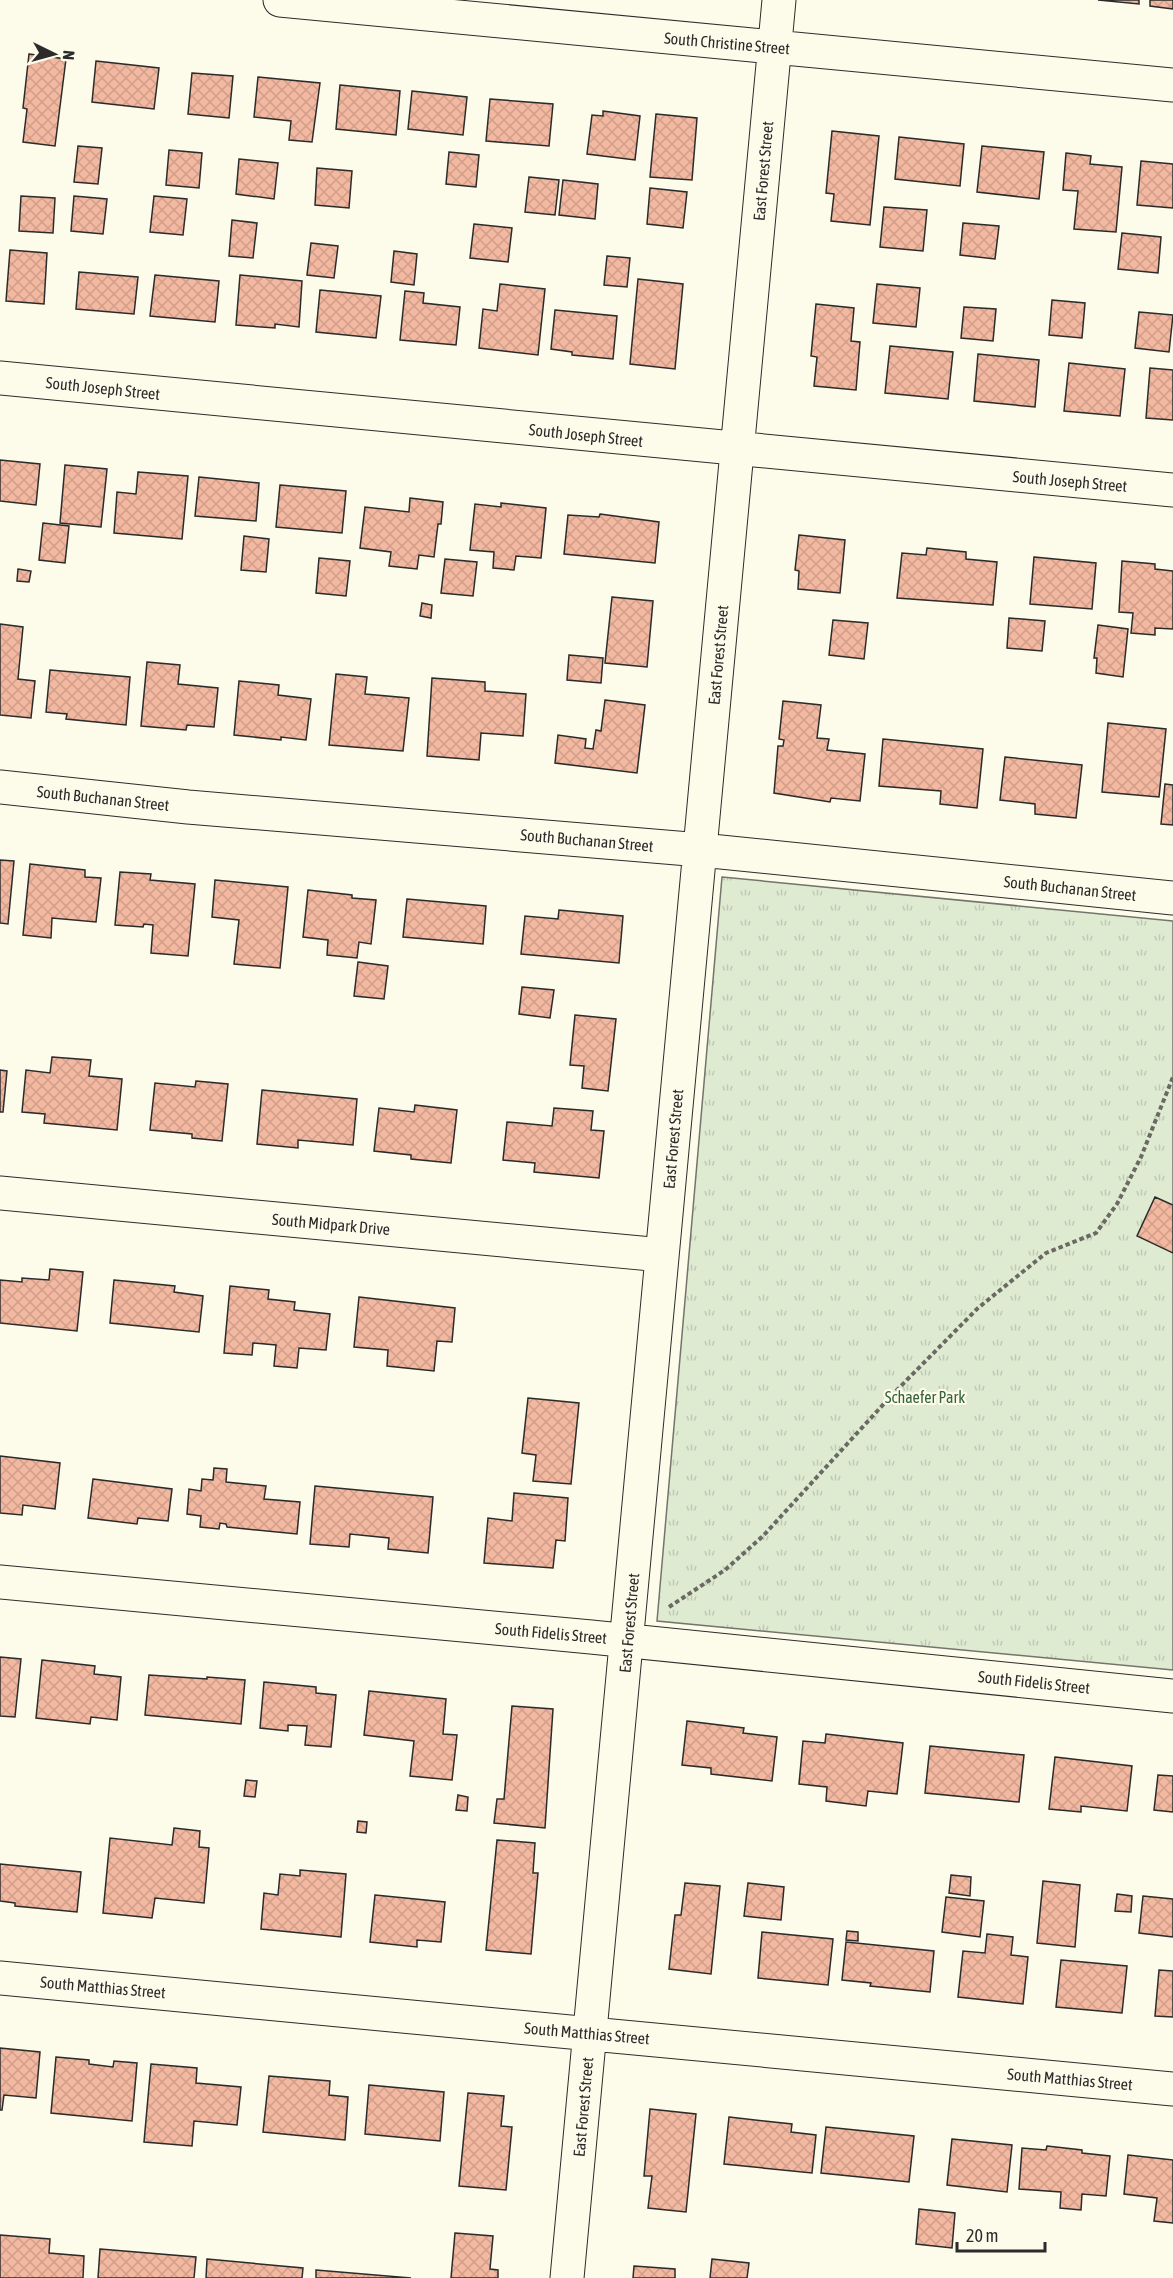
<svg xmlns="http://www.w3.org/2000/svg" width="1173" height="2278" font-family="'Asap Condensed',sans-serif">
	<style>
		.park { fill: url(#park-tufts); stroke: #74746e; stroke-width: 1.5 }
		.building { fill: url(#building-cross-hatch); stroke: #2b2b2b; stroke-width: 1.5 }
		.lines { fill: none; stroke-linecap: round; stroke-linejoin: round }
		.minor-casing { stroke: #2b2b2b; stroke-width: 35 }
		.path { stroke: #6a6964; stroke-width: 4; stroke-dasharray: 4.5 3; stroke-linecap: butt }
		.minor { stroke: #fdfbea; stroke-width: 33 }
		.labels { text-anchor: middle; stroke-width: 4.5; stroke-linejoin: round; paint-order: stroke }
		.street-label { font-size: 16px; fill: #2b2b2b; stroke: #fdfbea }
		.park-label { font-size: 16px; fill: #34623c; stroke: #fdfbea }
	</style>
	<defs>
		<pattern id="park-tufts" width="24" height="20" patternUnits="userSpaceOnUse" patternTransform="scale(1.5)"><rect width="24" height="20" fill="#deebd1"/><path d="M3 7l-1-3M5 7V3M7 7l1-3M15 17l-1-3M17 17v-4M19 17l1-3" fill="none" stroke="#bfcab4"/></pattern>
		<pattern id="building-cross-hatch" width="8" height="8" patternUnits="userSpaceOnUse" patternTransform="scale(1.5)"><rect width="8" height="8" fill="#f2b8a0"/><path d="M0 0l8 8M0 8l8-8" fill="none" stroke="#d09e8a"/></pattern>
	</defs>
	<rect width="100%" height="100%" fill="#fdfbea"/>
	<path class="park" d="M722 877 1173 921V1670L657 1621Z"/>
	<path class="building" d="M1098 0H1139V4Z
		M1150 0H1173V9L1150 6Z
		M29 54 66 59 55 146 23 142 27 109 23 108Z
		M96 61 159 68 154 109 92 102Z
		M192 73 233 76 229 118 188 114Z
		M258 77 320 83 312 142 289 140 291 121 254 117Z
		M340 85 400 91 396 135 336 129Z
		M412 91 467 97 463 135 408 129Z
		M490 99 553 104 549 146 486 141Z
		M603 111 640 116 635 160 587 154 592 115 603 116Z
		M656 114 697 118 692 180 650 177Z
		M832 131 879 136 870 225 831 221 834 194 826 193Z
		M899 137 964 144 960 186 895 179Z
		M78 146 102 148 98 184 74 182Z
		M982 146 1044 152 1039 199 977 192Z
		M169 150 202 153 199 188 166 185Z
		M449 152 479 155 476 187 446 184Z
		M1066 153 1091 156 1090 164 1122 167 1116 232 1074 229 1078 191 1063 190Z
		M239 159 278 163 274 199 236 194Z
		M1141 161 1173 164V208L1137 205Z
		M317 168 352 171 349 208 315 205Z
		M529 177 559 180 555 215 525 212Z
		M563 180 598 184 595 219 559 215Z
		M650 188 687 192 683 228 647 224Z
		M21 196 55 198 53 233 19 231Z
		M74 196 107 199 103 234 71 231Z
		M154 196 187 199 183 235 150 232Z
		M884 207 927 210 923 251 880 247Z
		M232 220 257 223 253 258 229 256Z
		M963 223 999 226 995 259 960 255Z
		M474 224 512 228 508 262 470 258Z
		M1122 233 1161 237 1158 273 1118 269Z
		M311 243 338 246 334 278 307 275Z
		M10 250 47 253 44 304 6 301Z
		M394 251 417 254 414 285 391 282Z
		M607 256 630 258 627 287 604 285Z
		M79 272 138 277 134 314 76 309Z
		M155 275 219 281 215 322 150 316Z
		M240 275 302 281 299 327 275 324V328L236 325Z
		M638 279 683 284 675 369 630 364Z
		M500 284 545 289 538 355 479 348 483 309 497 311Z
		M877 284 920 288 916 327 873 323Z
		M320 290 381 296 376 338 316 332Z
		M405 291 424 293 423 303 460 307 456 345 400 340Z
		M1052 300 1085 303 1082 338 1049 335Z
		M816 304 854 308 851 341 860 342 856 390 814 386 817 357 811 356Z
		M964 307 996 309 993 341 961 338Z
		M555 310 617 316 613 359 572 355V352L551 349Z
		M1139 312 1173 315 1169 352 1135 348Z
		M890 346 953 352 948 399 885 393Z
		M978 354 1039 360 1035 407 974 401Z
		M1069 363 1125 369 1120 416 1064 411Z
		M1150 368 1173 370V420L1146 418Z
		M0 460 40 464 36 505 0 501Z
		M65 465 107 469 101 527 60 523Z
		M138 472 188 476 182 539 114 533 117 492 136 494Z
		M199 477 259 483 256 521 195 516Z
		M280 485 346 491 342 533 276 527Z
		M410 498 443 502 441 524H438L434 557 419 555 417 569 389 566 391 552 360 548 365 507 409 512Z
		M501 503 546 508 541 558 516 556 514 570 493 568 494 552 470 550 475 504 501 507Z
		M600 514 659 522 655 563 564 554 568 515 599 517Z
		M43 523 69 526 65 563 39 560Z
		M799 535 845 540 840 593 798 589 799 571 795 570Z
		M244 536 269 539 266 572 241 570Z
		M927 548 966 552V559L997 562 993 605 897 598 902 553 926 555Z
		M1034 557 1096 563 1092 609 1030 604Z
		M319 558 350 561 346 596 316 593Z
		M445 559 477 562 473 596 441 593Z
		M1122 561 1155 564V569L1173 571V629L1155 628V635L1131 633 1133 613 1119 612Z
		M18 569 31 571 29 582 17 581Z
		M612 597 653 601 647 667 605 663Z
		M422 603 432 605 431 618 420 616Z
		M1009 618 1045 621 1042 651 1007 648Z
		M833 620 868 623 864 659 829 655Z
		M0 624 23 627 18 679 35 681 31 718 0 715Z
		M1098 625 1128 629 1123 677 1096 673 1097 658H1094Z
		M569 655 603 658 601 683 567 680Z
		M147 662 180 665 178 684 218 688 214 727 187 725 186 730 141 726Z
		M50 670 130 677 126 725 66 719 67 714 46 712Z
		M336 674 367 677 365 694 409 698 403 751 329 745Z
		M432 678 485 682V691L526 694 523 736 481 733 479 760 427 756Z
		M239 681 279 685 278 695 311 699 306 740 281 737V740L234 735Z
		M605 700 645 705 637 773 555 763 558 735 586 739 585 748 593 749 596 730 601 731Z
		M783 701 821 705 817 738 829 739 827 750 865 754 860 801 831 798 830 802 774 793 778 746H783L784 740 779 739Z
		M1108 723 1166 729 1159 797 1102 792Z
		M883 739 983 749 977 808 940 804 941 791 879 786Z
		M1005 757 1082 765 1076 818 1035 814V804L1000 800Z
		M1165 784 1173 785V825L1161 824Z
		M0 860 14 861 8 924 0 923Z
		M30 864 85 870V877L101 878 96 922 52 918 51 938 23 935Z
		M120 872 151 874 150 880 195 884 188 956 151 953 153 925 144 924 143 927 115 925Z
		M215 880 288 887 280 968 234 964 239 920 212 917Z
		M308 890 352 895V898L376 900 371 944 359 942 357 958 327 955 328 940 303 937Z
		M407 899 486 906 483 944 403 937Z
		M559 910 623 916 619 963 521 954 525 916 558 919Z
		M358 962 388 966 384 999 354 996Z
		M522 987 554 990 550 1018 519 1014Z
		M575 1015 616 1019 608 1091 582 1088 584 1066 570 1065Z
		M52 1057 91 1060 89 1076 122 1079 117 1130 44 1123 45 1114 22 1112 26 1070 50 1073Z
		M0 1070 7 1071 3 1112H0Z
		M196 1081 228 1084 222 1141 192 1138V1134L150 1130 155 1083 195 1087Z
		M262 1090 357 1099 353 1145 298 1140V1148L257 1144Z
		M415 1105 457 1110 451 1163 411 1159V1155L374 1151 379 1108 414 1112Z
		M554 1108 593 1111 591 1130 604 1131 599 1178 534 1172 535 1163 503 1160 507 1122 552 1126Z
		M1155 1197 1173 1205V1253L1137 1236Z
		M50 1269 83 1272 77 1331 0 1323V1280L22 1282V1278L49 1280Z
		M114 1280 175 1286 174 1292 203 1296 199 1332 110 1323Z
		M230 1286 269 1290 268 1299 295 1302 294 1310 330 1314 326 1350 299 1348 297 1368 274 1366 276 1345 253 1343 252 1355 224 1353Z
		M359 1297 455 1308 452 1342 437 1341 434 1371 387 1366 388 1350 354 1347Z
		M528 1398 579 1403 571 1484 533 1481 536 1455 522 1453Z
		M0 1456 60 1463 55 1509 23 1505 22 1515 0 1513Z
		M214 1468 227 1469 226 1482 266 1486 264 1499 300 1502 297 1534 227 1527 226 1524 220 1523 219 1529 200 1527 201 1516 187 1514 189 1489 201 1491 202 1479 213 1480Z
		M93 1479 172 1489 168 1521 138 1518 137 1524 88 1518Z
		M315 1486 433 1497 428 1553 388 1549 389 1538 350 1534 349 1547 310 1544Z
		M514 1493 568 1498 565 1541 556 1540 553 1568 484 1563 488 1518 512 1521Z
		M0 1657 21 1659 15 1717 0 1716Z
		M42 1660 95 1666 94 1674 121 1677 117 1720 91 1717 90 1724 36 1718Z
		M149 1675 207 1679V1677L245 1680 241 1724 145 1715Z
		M264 1682 316 1687V1693L336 1695 331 1747 305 1745 307 1726 288 1725V1731L260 1728Z
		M369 1691 446 1699 443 1734 457 1735 452 1780 410 1776 414 1741 364 1735Z
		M512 1706 553 1709 545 1828 494 1823 497 1799H504Z
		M687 1721 744 1728 743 1733 777 1737 772 1781 711 1774V1768L682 1765Z
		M826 1734 903 1743 897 1794 868 1791 866 1806 826 1801 827 1787 799 1784 803 1741 825 1743Z
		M930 1746 1024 1755 1019 1802 925 1793Z
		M1055 1757 1132 1766 1127 1811 1081 1806V1812L1049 1809Z
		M1158 1775 1173 1776V1812L1154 1810Z
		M246 1780 257 1781 255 1797 244 1796Z
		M458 1795 468 1797 467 1811 456 1810Z
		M358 1821 367 1822 366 1833 357 1832Z
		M174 1828 200 1831 199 1847 209 1848 204 1903 155 1898 152 1918 103 1913 110 1838 172 1845Z
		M497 1840 535 1843 533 1873H538L531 1954 486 1950Z
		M0 1864 81 1872 77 1912 15 1906V1903L0 1901Z
		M300 1870 346 1874 341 1937 261 1929 264 1893 278 1895 280 1874 300 1876Z
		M951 1875 971 1877 970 1896 949 1893Z
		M1043 1881 1080 1885 1075 1947 1037 1943Z
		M685 1883 720 1886 711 1974 669 1969 675 1915H681Z
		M748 1883 784 1887 781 1920 744 1916Z
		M1117 1894 1132 1896 1131 1912 1115 1911Z
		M375 1895 445 1902 441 1942 417 1940V1947L370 1942Z
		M1143 1896 1173 1899V1937L1139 1933Z
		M946 1897 984 1901 980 1937 942 1932Z
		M847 1931 858 1932V1941L846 1940Z
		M762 1932 833 1939 828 1985 758 1978Z
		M987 1934 1013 1937 1011 1955 1028 1957 1023 2004 958 1997 963 1951 985 1953Z
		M846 1942 934 1951 930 1992 870 1986 871 1983 842 1980Z
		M1061 1960 1127 1966 1122 2013 1056 2007Z
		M1159 1970 1173 1971V2017L1155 2016Z
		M0 2048 40 2052 36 2098 4 2095 2 2110H0Z
		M56 2057 89 2060V2064L113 2067 114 2061 137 2063 132 2121 51 2113Z
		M151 2064 197 2068 196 2083 241 2087 237 2125 194 2121 192 2146 144 2142Z
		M269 2076 330 2081 329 2095 348 2097 345 2140 263 2132Z
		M369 2085 444 2092 440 2141 365 2134Z
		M468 2093 504 2096 501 2126 512 2127 506 2190 459 2186Z
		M650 2109 696 2114 686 2212 648 2208 652 2176H644Z
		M729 2117 792 2124 791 2132 816 2135 812 2173 724 2164Z
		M826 2127 914 2136 909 2182 821 2173Z
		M952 2139 1012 2145 1007 2192 947 2185Z
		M1047 2146 1082 2150V2153L1110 2156 1106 2196 1082 2194 1081 2210 1060 2208 1061 2192 1019 2189 1022 2148 1046 2150Z
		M1128 2155 1173 2160V2223L1154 2221 1157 2198 1124 2194Z
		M919 2209 955 2213 952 2248 916 2244Z
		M455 2233 493 2236 490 2269 498 2270V2278H451Z
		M0 2235 50 2239 49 2253 84 2256 83 2278H0Z
		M100 2249 196 2257 194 2278H98Z
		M207 2259 303 2268 302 2278H206Z
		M712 2259 749 2263 747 2278H710Z
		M634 2266 675 2269V2278H633Z
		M316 2270 411 2278H316Z"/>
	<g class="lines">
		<defs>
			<path id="minor" d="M280 0 1173 85
				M0 378 1173 490
				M0 787 188 807 701 850 1173 898
				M0 1193 662 1255
				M0 1582 591 1637 1173 1696
				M0 1978 1173 2089
				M567 2278 779 0"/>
		</defs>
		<use href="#minor" class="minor-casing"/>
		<path class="path" d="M669 1607 725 1570 763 1536 891 1396 978 1308 1046 1253 1096 1233 1117 1204 1141 1157 1173 1077"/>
		<use href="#minor" class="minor"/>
	</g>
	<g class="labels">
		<g class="street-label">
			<text transform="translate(727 43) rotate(5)" y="6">South Christine Street</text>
			<text transform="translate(763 171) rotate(-85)" y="6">East Forest Street</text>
			<text transform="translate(103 388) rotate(6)" y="6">South Joseph Street</text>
			<text transform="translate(586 435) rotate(6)" y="6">South Joseph Street</text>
			<text transform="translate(1070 481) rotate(5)" y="6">South Joseph Street</text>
			<text transform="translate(718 655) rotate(-85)" y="6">East Forest Street</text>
			<text transform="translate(103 798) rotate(6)" y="6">South Buchanan Street</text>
			<text transform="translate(587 840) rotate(5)" y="6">South Buchanan Street</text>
			<text transform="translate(1070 888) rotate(6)" y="6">South Buchanan Street</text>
			<text transform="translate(673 1139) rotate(-85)" y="6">East Forest Street</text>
			<text transform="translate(331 1224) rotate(5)" y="6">South Midpark Drive</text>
			<text transform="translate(629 1623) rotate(-85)" y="6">East Forest Street</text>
			<text transform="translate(551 1633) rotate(5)" y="6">South Fidelis Street</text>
			<text transform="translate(1034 1682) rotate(6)" y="6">South Fidelis Street</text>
			<text transform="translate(103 1987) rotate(5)" y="6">South Matthias Street</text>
			<text transform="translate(587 2033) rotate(5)" y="6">South Matthias Street</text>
			<text transform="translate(1070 2079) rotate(5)" y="6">South Matthias Street</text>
			<text transform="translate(583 2107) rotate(-85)" y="6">East Forest Street</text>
		</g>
		<g class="park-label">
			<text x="925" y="1403">Schaefer Park</text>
		</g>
	</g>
	<g transform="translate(54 54) rotate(95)" stroke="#fdfbea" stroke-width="4.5" paint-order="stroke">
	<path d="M0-4.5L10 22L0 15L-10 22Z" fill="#2b2b2b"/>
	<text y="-9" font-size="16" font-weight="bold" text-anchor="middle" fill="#2b2b2b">N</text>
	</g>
	<path d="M957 2242v9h88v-9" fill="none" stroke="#2b2b2b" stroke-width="3"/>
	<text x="966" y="2242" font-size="18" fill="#2b2b2b" stroke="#fdfbea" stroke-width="4.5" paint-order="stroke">20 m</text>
</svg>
